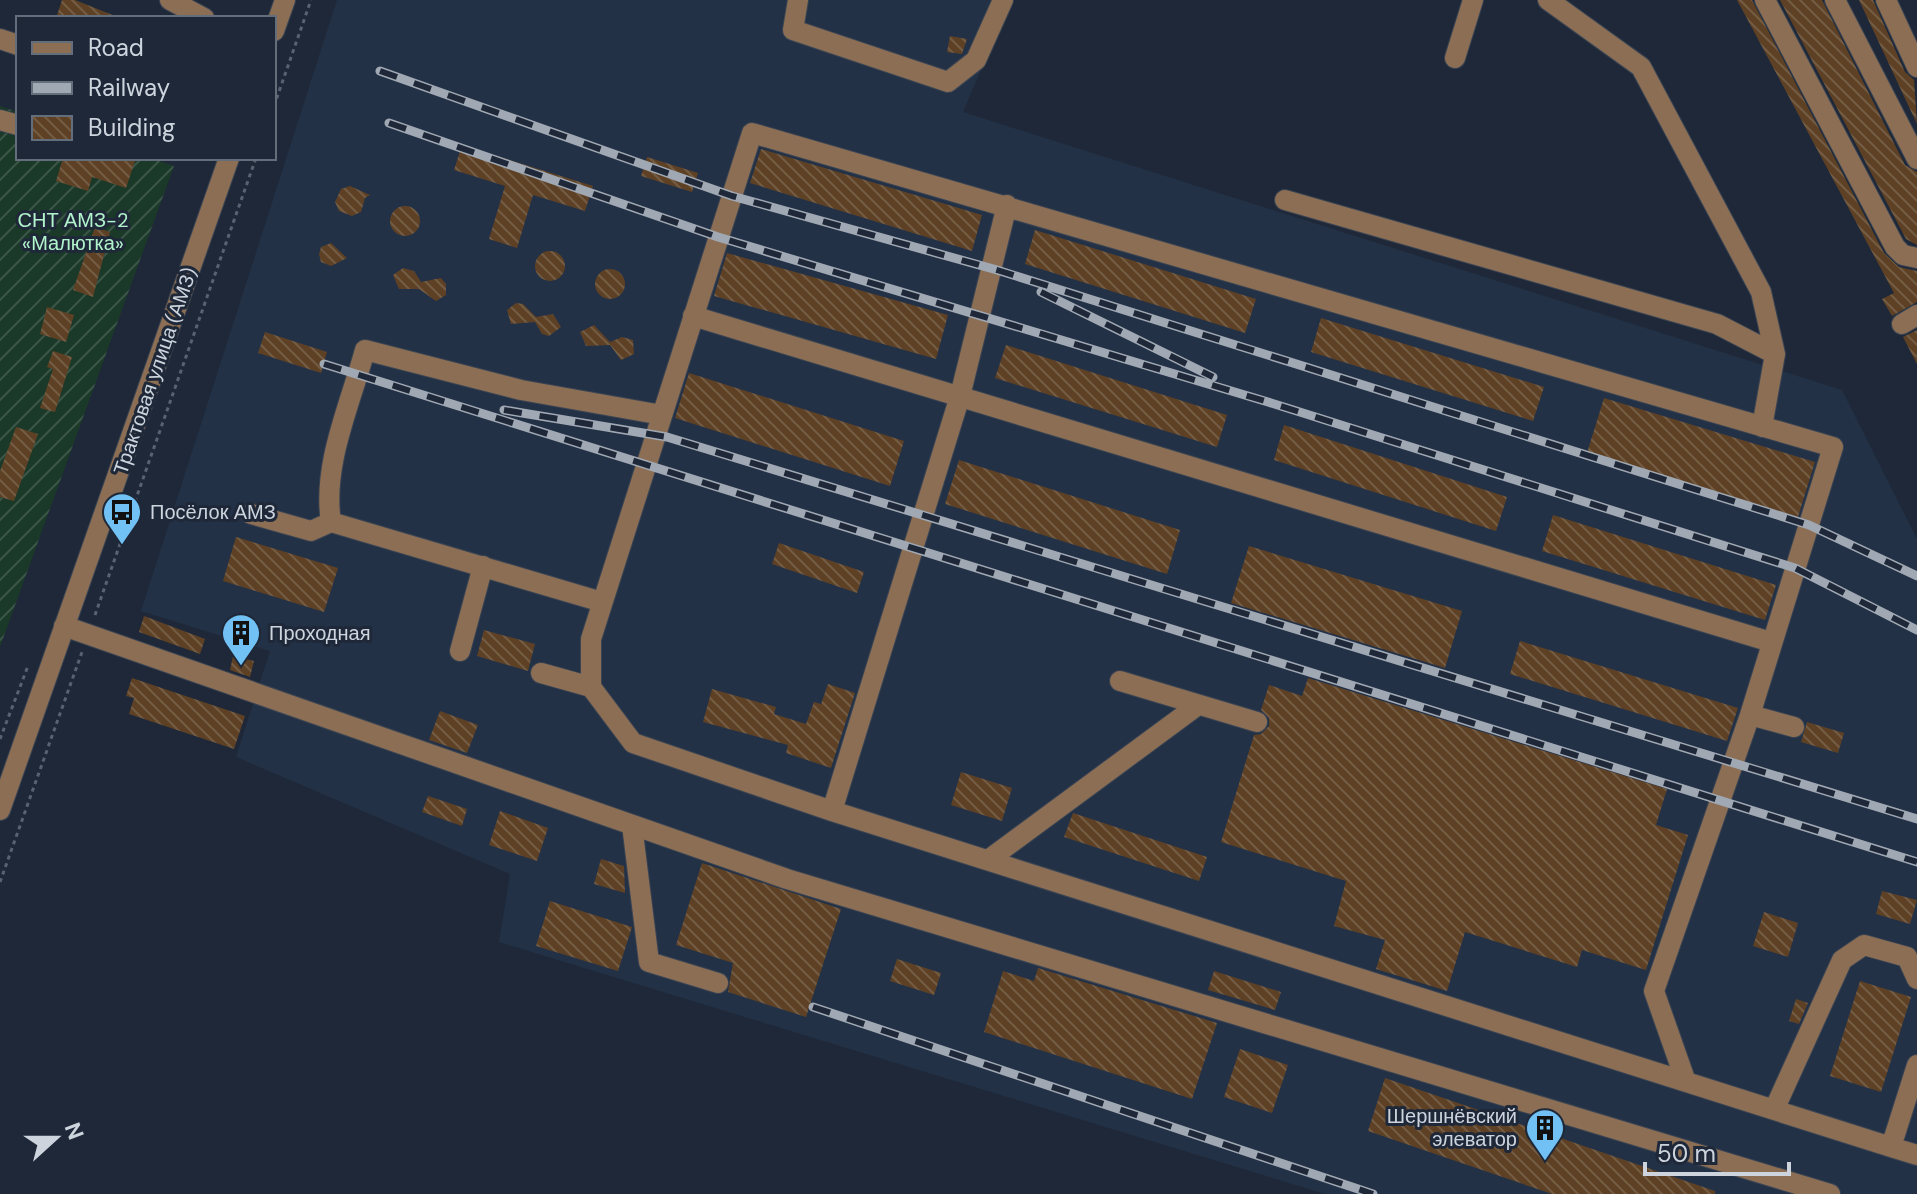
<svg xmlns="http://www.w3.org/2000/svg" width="1917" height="1194" font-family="'DM Sans',sans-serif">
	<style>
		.built { fill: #233146 }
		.garden { fill: url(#garden-furrows) }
		.building { fill: url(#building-back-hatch) }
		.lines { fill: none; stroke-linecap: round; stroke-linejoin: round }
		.minor-casing { stroke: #3a4453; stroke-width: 22 }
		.path { stroke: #596270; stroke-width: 3; stroke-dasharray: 4 4; stroke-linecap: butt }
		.minor { stroke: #8b6e54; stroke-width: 20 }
		.rail-casing { stroke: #a0a8b3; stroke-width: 9 }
		.rail { stroke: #1e2838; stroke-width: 6; stroke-dasharray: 18; stroke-linecap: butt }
		.labels { text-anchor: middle; stroke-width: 6; stroke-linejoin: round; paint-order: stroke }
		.park-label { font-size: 20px; fill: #b1f3ca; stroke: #1e2838 }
		.street-label { font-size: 20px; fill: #cdd4de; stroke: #1e2838 }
		.poi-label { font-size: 20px; fill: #cdd4de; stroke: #1e2838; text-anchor: start }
	</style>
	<defs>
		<pattern id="garden-furrows" width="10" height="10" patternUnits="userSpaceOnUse" patternTransform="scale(2)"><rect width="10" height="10" fill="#1b3928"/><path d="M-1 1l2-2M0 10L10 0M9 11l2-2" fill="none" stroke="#3b5547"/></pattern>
		<pattern id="building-back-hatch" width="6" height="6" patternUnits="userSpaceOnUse" patternTransform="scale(2)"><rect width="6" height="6" fill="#5e4125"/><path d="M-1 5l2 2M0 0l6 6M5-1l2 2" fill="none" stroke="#745c44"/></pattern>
	</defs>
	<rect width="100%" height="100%" fill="#1e2838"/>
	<path class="built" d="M337 0H1011L963 112 1842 390 1917 539V1194H1325L499 942 510 874 236 757 270 651 141 611Z"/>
	<path class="garden" d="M0 106 18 112V158H151L174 166 0 647Z"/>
	<path class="building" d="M62 0H75L120 18H56Z
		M1737 0H1752L1884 253 1899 267 1917 271V302L1892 316 1882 299 1894 293Z
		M1780 0H1822L1905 165 1917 172V245L1906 239Z
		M1859 0H1873L1905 72 1914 80 1917 124Z
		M950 36 967 39 962 54 947 52Z
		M462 145 593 186 585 211 533 195 517 248 489 239 505 186 454 170Z
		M761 149 982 215 972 251 750 183Z
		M647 157 698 173 692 192 641 176Z
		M63 158H136L126 188 92 177 88 191 56 181Z
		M350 186 370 195 365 198 361 212 352 216 339 211 335 202 341 189Z
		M390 221a15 15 0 1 1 30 0a15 15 0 1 1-30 0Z
		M95 227 110 232 93 297 73 290Z
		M1035 230 1256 299 1245 333 1025 264Z
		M331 243 347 258 331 266 321 262 319 254 321 247Z
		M535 266a15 15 0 1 1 30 0a15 15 0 1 1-30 0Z
		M727 253 948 315 936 359 714 296Z
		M403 268 414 271 421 282 441 278 446 284V295L436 301 419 289H399L393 275Z
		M595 284a15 15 0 1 1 30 0a15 15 0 1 1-30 0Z
		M516 303 523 304 536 317 553 314 561 327 549 336 542 334 535 322 511 324 507 310Z
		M47 307 74 315 66 342 40 334Z
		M1321 318 1544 387 1533 421 1311 352Z
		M594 325 610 342 622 337 633 340 634 354 621 360 610 345 586 346 580 332Z
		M1917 330V364L1903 337Z
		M265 332 327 352 321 373 258 353Z
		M1006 345 1227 415 1217 447 995 378Z
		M53 351 72 357 55 412 40 408 53 369 47 367Z
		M689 373 904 441 890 486 675 418Z
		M1604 398 1815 462 1798 517 1587 453Z
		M1284 425 1507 497 1496 531 1274 460Z
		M16 427 38 434 14 501 0 497V471Z
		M959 460 1180 530 1167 574 945 504Z
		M1553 515 1776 585 1765 620 1542 551Z
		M236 537 338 568 324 612 223 581Z
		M779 543 864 572 857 593 772 564Z
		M1249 546 1462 611 1445 668 1231 603Z
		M144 616 205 639 200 654 139 632Z
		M484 630 535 644 528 671 477 656Z
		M1520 641 1738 708 1727 741 1510 674Z
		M233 656 254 661 250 677 230 670Z
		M132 678 245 716 234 749 129 714 134 698 126 696Z
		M1308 678 1667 789 1656 825 1688 835 1646 970 1582 950 1577 967 1465 932 1447 991 1376 969 1385 940 1334 926 1346 881 1221 842 1254 735 1261 734 1269 726V718L1261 710 1269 685 1302 696Z
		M828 684 855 693 831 768 786 753 788 745 703 722 712 689 776 707 774 714 806 724 814 702 821 704Z
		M440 711 478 725 467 753 429 740Z
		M1807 722 1844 733 1838 753 1801 742Z
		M961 772 1012 788 1002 821 951 805Z
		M428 796 467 809 462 826 422 812Z
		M500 811 548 828 537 861 489 845Z
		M1073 813 1207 857 1199 881 1064 837Z
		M601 859 624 866 625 893 594 884Z
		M702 863 841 909 806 1017 728 992 733 963 676 945Z
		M1882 891 1917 900 1910 924 1876 914Z
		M550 901 632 927 618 971 536 946Z
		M1764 912 1798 923 1788 957 1753 946Z
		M897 959 941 973 934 995 890 981Z
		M1038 968 1217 1023 1192 1099 984 1032 1003 971 1034 981Z
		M1214 971 1281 992 1275 1010 1208 990Z
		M1860 981 1911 997 1881 1092 1830 1076Z
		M1796 999 1808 1003 1799 1024 1789 1021Z
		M1240 1049 1288 1065 1272 1113 1224 1097Z
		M1385 1078 1715 1191V1194H1552L1368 1131Z"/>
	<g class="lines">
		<defs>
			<path id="minor" d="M170 0 204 18
				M798 0 793 30 948 82 976 60 1003 0
				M1548 0 1641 67 1761 292 1775 354 1762 427
				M1765 0 1895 247 1903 255 1917 258
				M1835 0 1917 159
				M1886 0 1917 67
				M274 31 285 0
				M0 39 18 45
				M1455 58 1473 0
				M0 120 18 125
				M1285 200 1717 324 1775 354
				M693 316 1771 642
				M1902 324 1917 315
				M251 514 311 531 331 522
				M602 602 331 522C322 465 350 405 365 350L521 390 662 415
				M64 626 787 879 1830 1194
				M460 651 483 566
				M541 673 591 687
				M1120 681 1257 722
				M1750 715 1794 727
				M0 810 229 158
				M832 811 960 396 1007 205
				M632 825 649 962 718 983
				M988 860 1198 705
				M1686 1082 1654 991 1750 715 1833 447 752 133 591 639V687L633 743 832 811 1891 1147 1917 1155
				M1774 1110 1842 960 1864 945 1907 957 1917 979
				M1891 1147 1917 1065"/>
		</defs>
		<use href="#minor" class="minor-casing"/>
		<path class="path" d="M274 106 311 0
			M95 615 256 158
			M0 739 28 666
			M0 882 82 652"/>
		<use href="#minor" class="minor"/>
		<defs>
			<path id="rail" d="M380 71 732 196 997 270 1809 525 1917 576
				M389 123 718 237 1268 402 1795 568 1917 630
				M1041 292 1213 377
				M324 364 1917 862
				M504 410 667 437 1917 819
				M813 1007 1373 1194"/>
		</defs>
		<use href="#rail" class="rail-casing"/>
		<use href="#rail" class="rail"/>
	</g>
	<defs>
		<symbol id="bus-pin" viewBox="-11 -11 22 30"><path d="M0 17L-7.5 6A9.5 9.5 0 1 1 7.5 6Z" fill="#71c1f4" stroke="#1e2838"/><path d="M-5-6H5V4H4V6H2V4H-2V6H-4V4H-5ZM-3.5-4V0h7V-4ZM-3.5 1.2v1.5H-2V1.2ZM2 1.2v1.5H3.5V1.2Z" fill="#111"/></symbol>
		<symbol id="building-pin" viewBox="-11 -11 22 30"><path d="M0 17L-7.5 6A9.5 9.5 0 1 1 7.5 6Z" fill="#71c1f4" stroke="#1e2838"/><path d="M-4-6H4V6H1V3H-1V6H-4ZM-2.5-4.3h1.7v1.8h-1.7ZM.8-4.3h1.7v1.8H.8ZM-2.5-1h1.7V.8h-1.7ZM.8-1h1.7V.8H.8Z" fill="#111"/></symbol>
	</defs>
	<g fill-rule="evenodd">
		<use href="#bus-pin" x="100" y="490" width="44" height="60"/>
		<use href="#building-pin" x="219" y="611" width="44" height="60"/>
		<use href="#building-pin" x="1523" y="1106" width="44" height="60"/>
	</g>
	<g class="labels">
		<g class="park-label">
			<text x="73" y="227">СНТ АМЗ-2<tspan x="73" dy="23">«Малютка»</tspan></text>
		</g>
		<g class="street-label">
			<text transform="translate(155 371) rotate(-71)" y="7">Трактовая улица (АМЗ)</text>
		</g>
		<g class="poi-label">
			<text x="150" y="519">Посёлок АМЗ</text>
			<text x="269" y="640">Проходная</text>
			<text x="1517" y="1123" text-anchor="end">Шершнёвский<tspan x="1517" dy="23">элеватор</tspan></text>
		</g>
	</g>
	<rect x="16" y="16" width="260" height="144" fill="#1e2838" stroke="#646d7a" stroke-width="2"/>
	<rect x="32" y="42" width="40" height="12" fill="#8b6e54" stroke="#646d7a" stroke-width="2"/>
	<text x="88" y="56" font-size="24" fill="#cdd4de">Road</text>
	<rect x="32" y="82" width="40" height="12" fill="#a0a8b3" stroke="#646d7a" stroke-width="2"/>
	<text x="88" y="96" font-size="24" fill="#cdd4de">Railway</text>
	<rect x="32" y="116" width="40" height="24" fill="url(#building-back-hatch)" stroke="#646d7a" stroke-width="2"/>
	<text x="88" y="136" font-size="24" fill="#cdd4de">Building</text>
	<g transform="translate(56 1138) rotate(69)" stroke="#1e2838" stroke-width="6" paint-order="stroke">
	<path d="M0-6L14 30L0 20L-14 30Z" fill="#cdd4de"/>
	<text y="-12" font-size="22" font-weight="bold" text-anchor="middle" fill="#cdd4de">N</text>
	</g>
	<path d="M1645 1162v12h144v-12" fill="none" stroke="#cdd4de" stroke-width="4"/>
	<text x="1657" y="1162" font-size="24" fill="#cdd4de" stroke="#1e2838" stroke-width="6" paint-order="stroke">50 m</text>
</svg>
